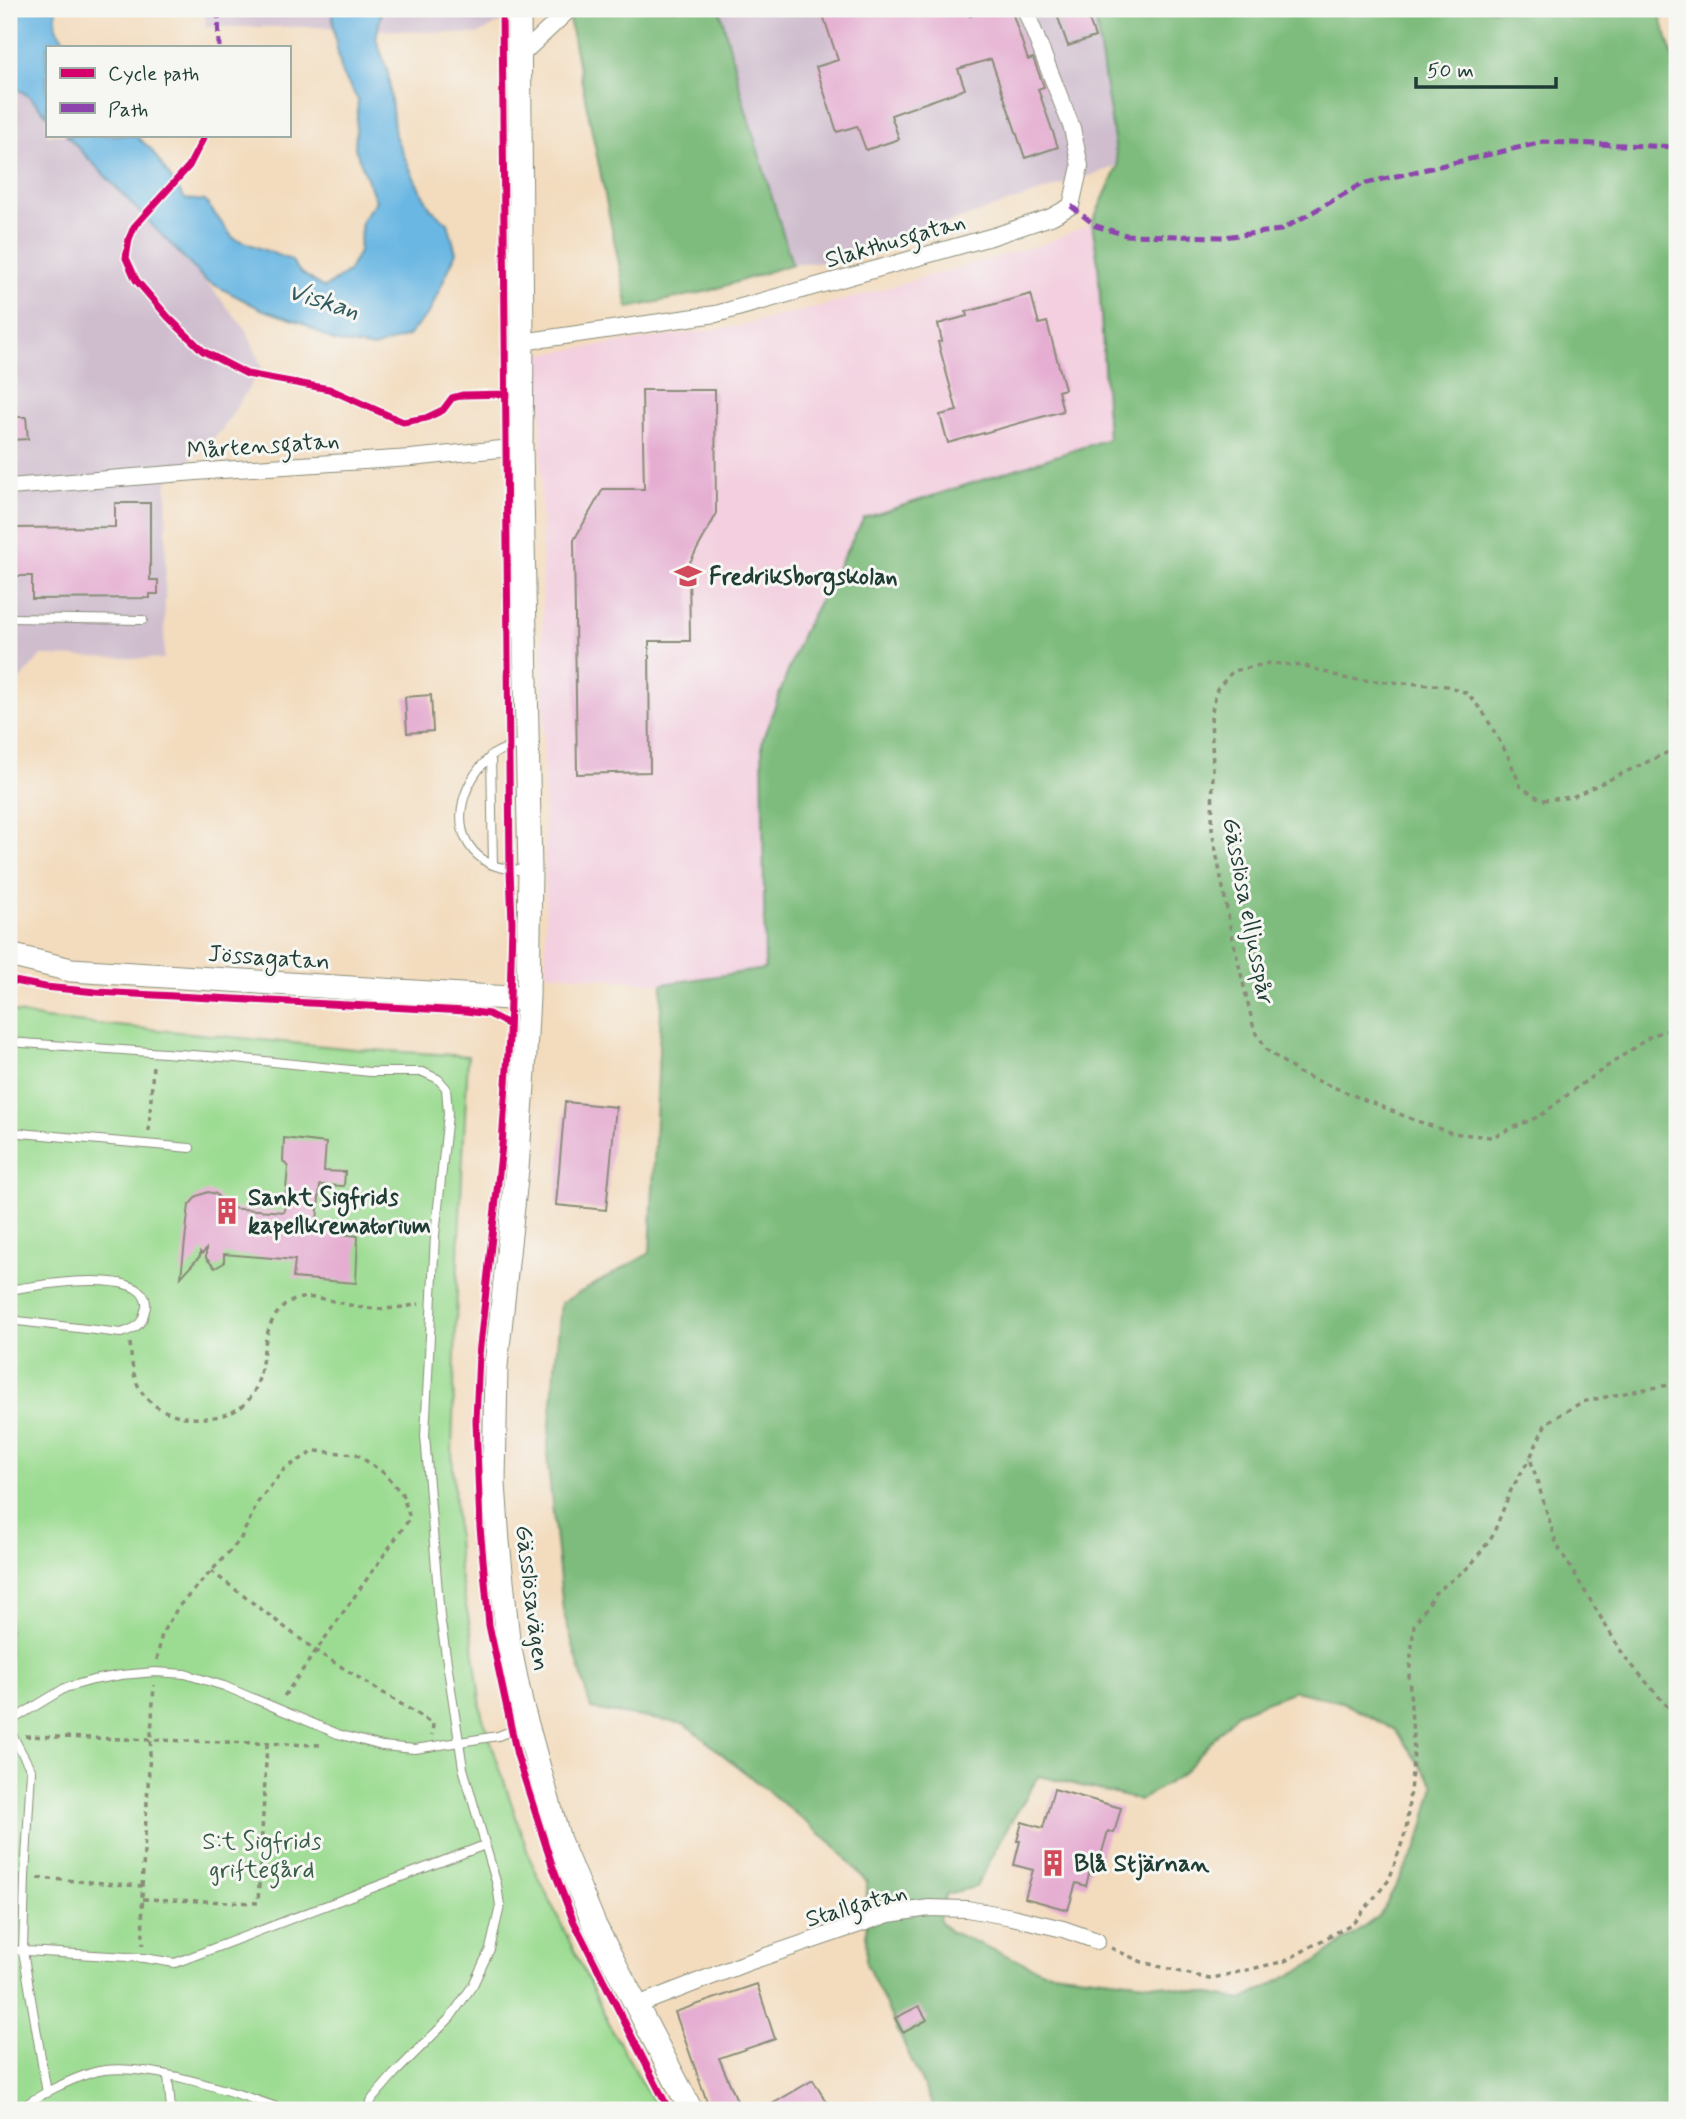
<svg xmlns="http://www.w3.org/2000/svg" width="1686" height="2119" font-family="Mynerve,sans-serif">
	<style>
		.built { fill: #f3cfdf }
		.industrial { fill: #cfbdce }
		.green { fill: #9cdc92; stroke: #5e8c63; stroke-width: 2 }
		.forest { fill: #7dbc7c; stroke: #4e7c58; stroke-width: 2; fill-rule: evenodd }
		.water { fill: #6ab7e3; stroke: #447a8c; stroke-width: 2 }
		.building { fill: #e5add1 }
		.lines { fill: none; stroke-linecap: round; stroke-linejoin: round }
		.lane-casing { stroke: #898c79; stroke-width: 10 }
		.street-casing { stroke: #898c79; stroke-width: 18 }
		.secondary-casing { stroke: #898c79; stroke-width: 25 }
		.path { stroke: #898c79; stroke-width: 3.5; stroke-dasharray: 5 5; stroke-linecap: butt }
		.lane { stroke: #fff; stroke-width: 8 }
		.street { stroke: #fff; stroke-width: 16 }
		.secondary { stroke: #fff; stroke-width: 23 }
		.quiet { stroke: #8e44ad; stroke-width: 5; stroke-dasharray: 10 5; stroke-linecap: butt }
		.cycleway-casing { stroke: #f6f6f2; stroke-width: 11 }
		.cycleway { stroke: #d6006c; stroke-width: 7 }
		.labels { text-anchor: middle; stroke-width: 6; stroke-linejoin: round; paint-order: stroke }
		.street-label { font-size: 24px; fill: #1f3d34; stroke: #f6f6f2 }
		.poi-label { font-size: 24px; font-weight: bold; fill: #1f3d34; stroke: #f6f6f2; text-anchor: start }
		.park-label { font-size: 24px; fill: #385d47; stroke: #f6f6f2 }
		.water-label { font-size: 26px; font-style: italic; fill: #325c60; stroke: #f6f6f2 }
	</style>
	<rect width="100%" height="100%" fill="#f6f6f2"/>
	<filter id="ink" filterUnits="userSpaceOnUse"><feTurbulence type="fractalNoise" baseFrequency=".0143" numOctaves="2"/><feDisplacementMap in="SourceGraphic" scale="14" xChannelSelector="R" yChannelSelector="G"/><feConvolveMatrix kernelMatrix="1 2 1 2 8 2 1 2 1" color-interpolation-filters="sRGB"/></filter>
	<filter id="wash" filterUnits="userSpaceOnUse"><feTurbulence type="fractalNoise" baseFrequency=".00686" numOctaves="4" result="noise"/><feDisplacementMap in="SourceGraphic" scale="28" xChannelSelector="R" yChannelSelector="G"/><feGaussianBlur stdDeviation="1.57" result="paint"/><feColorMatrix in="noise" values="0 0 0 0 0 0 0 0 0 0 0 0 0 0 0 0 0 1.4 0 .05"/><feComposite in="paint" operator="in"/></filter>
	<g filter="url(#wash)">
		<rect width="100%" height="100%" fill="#f3dcbe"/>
		<path class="built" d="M1092 223 1098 263 1108 439 864 518 762 741 765 969 662 984 546 973 540 354 733 327 827 305 1046 243Z"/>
		<path class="industrial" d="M204 9H527L478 34 315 27H206Z
			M720 9H1094L1118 166 831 262 792 264 744 104Z
			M9 69 10 84 30 97 47 115V135H66L205 280 247 331 262 368 221 431 167 481 164 659 41 656 9 692Z"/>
		<path class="green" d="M9 1011 45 1019 355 1049 468 1056 458 1257 452 1452 459 1570 471 1631 482 1715 530 1859 612 2030 658 2110H9Z"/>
		<path class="forest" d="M567 9H720L744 104 792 264 709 291 628 308Z
			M1094 9H1658L1677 71V2110H935L866 1963 867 1882 833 1844 685 1724 591 1709 563 1610 547 1455 561 1303 650 1253 662 984 765 969 762 741 802 634 864 518 1108 439 1098 263 1092 223 1118 166ZM1294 1691 1342 1702 1395 1730 1434 1785 1418 1846 1379 1916 1314 1963 1242 2000 1163 1985 1043 1971 949 1931 939 1919 946 1894 976 1887 1009 1825 1039 1776 1140 1800 1181 1775 1237 1713Z"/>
		<path class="water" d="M9 9H56V28L69 47H47V115L30 97 10 84Z
			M332 9H382L376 38 388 73 395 136 416 182 431 209 448 223 456 253 430 311 408 336 373 348 333 341 303 323 261 309 205 280 66 135H134L150 148 185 199 205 201 233 238 291 260 299 271 324 288 348 272 359 252 362 220 376 201 355 148 358 100 342 73 335 39Z"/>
		<g id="blocks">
			<path class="building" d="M821 9H968L970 16 990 9H1011L1028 60 1033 58 1044 87 1038 89 1058 147 1025 158 991 59 958 69 965 89 891 115 899 139 866 150 857 126 837 132 816 67 838 60Z
				M1055 9H1085L1095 37 1068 46Z
				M1031 294 1039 324 1047 322 1065 389 1058 391 1063 411 948 443 940 415 957 411 938 342 942 341 938 324 967 316 966 312Z
				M642 390H715L716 515 689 564 690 641H649L650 772 577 774 574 540 603 489H644Z
				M9 417H26L28 439 9 440Z
				M115 503H150V580H158V594H150V598L32 599V576H9V528L115 527Z
				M431 695 433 731 407 733 405 697Z
				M565 1102 616 1107 606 1210 556 1205Z
				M284 1138 326 1143 324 1171 345 1172 344 1186 320 1185 317 1222 342 1224 341 1234 358 1236 356 1283 293 1278 295 1260 224 1254V1263L215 1268 206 1258V1249L202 1254 200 1252V1256L181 1277 189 1205 197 1196 208 1192 216 1194 227 1208 284 1212 288 1167 283 1161Z
				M1054 1789 1121 1808 1114 1833 1108 1831 1099 1863 1092 1862 1086 1886 1076 1883 1068 1910 1025 1898 1033 1870 1014 1865 1020 1841H1017L1022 1822 1043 1828Z
				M757 1984 775 2039 719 2058 741 2110H710L675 2012Z
				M919 2006 927 2020 903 2033 895 2018Z
				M813 2080 831 2110H762Z"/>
		</g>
	</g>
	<g filter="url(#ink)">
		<use href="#blocks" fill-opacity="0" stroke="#898c79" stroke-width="2"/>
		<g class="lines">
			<defs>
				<path id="lane" d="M9 618 143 620
					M525 742C515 746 498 749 490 757 460 784 446 835 485 861 497 869 513 869 527 871
					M491 755 493 865
					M9 1042 235 1058 370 1072H423L438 1079 446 1088 448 1114 435 1235 425 1436 440 1616 463 1768 497 1885 500 1906 490 1949 473 1985 450 2018 394 2074 373 2098 366 2110
					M9 1132 190 1148
					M9 1290C34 1286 142 1266 146 1303 147 1307 145 1310 144 1314 142 1326 131 1330 121 1333L9 1320
					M9 1722 65 1688 93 1680 121 1675 155 1672 185 1674 224 1686 338 1734 382 1746 415 1749 498 1736 524 1726
					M9 1729 31 1770 25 1877 23 1951 47 2093
					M9 1950 144 1958 175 1963 485 1845
					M168 2075 171 2110
					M19 2110C36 2096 69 2080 91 2073 139 2058 237 2093 285 2110"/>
				<path id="street" d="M519 57 570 9
					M522 342 716 314 994 236 1051 217 1071 206 1080 166 1072 128 1025 9
					M9 487 221 470 411 458 521 447
					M635 2006 746 1963 889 1914 929 1908 967 1909 1012 1917 1063 1929 1097 1941"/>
				<path id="secondary" d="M519 9 522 342 521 447 530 871 528 997 524 1071 517 1169 496 1366 494 1483 498 1542 508 1639 521 1703 559 1840 595 1926 691 2110
					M9 955 71 970 509 998 528 997"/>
			</defs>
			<use href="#lane" class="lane-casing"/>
			<use href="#street" class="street-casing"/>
			<use href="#secondary" class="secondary-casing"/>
			<path class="path" d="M1677 748 1572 797 1542 800 1521 787 1507 754 1483 712 1467 693 1447 686 1348 679 1305 666 1270 663 1233 671 1217 689 1211 715 1213 768 1212 830 1232 936 1254 1029 1268 1051 1299 1073 1414 1120 1452 1133 1492 1137 1540 1116 1579 1086 1651 1036 1677 1026
				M149 1131 153 1065
				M130 1343C132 1367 133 1389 154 1405 169 1415 187 1419 205 1418 291 1412 240 1328 292 1301 313 1291 343 1306 366 1308 383 1310 401 1308 419 1304
				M1677 1384 1639 1390 1582 1402 1546 1423 1530 1458 1557 1545 1624 1656 1677 1718
				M211 1571 316 1651 433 1724 432 1735
				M157 1660 162 1633 179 1606 240 1540 258 1502 284 1469 315 1451 356 1454 384 1473 402 1494 410 1518 282 1699
				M25 1736 320 1745 324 1743
				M38 1878 142 1886 143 1945
				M142 1886 154 1685
				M143 1899 258 1903 267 1744
				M1111 1948 1142 1962 1209 1979 1285 1961 1353 1923 1389 1880 1406 1831 1414 1752 1409 1676 1414 1625 1435 1593 1470 1566 1492 1537 1511 1490 1530 1458"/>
			<use href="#lane" class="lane"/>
			<use href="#street" class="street"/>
			<use href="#secondary" class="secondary"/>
			<path class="quiet" d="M218 9 219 47
				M1071 206 1096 226 1126 235 1223 237 1281 230 1362 184 1543 142 1677 147"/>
			<defs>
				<path id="cycleway" d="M502 9 510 869 512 923 509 1038 502 1145 479 1355 476 1420 480 1527 489 1625 517 1755 553 1868 573 1920 669 2110
					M205 135 189 166 134 227 129 239 126 258 136 280 168 317 203 351 247 374 329 389 403 422 426 418 443 410 452 398 463 395 507 394
					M9 980 45 987 96 992 466 1011 489 1014 508 1024"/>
			</defs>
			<use href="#cycleway" class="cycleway-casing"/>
			<use href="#cycleway" class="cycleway"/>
		</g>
	</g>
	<defs>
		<symbol id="school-bare" viewBox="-9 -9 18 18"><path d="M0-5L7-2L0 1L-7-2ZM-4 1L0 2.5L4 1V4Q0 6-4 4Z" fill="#d1495b" stroke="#f6f6f2" stroke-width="2.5" paint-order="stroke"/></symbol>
		<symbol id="building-bare" viewBox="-9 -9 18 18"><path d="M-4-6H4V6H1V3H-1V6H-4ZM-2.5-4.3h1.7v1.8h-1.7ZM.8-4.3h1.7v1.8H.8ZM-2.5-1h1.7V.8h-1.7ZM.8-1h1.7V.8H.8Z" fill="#d1495b" stroke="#f6f6f2" stroke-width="2.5" paint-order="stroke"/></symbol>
	</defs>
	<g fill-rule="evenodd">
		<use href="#school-bare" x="669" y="557" width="38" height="38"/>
		<use href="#building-bare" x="208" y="1192" width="38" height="38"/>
		<use href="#building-bare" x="1034" y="1844" width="38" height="38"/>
	</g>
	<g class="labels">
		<g class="street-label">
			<text transform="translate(895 240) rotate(-16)" y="8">Slakthusgatan</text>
			<text transform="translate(263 445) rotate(-4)" y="8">Mårtensgatan</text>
			<text transform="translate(1249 911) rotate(79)" y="8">Gässlösa elljusspår</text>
			<text transform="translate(269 957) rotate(4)" y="8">Jössagatan</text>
			<text transform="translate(533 1598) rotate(83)" y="8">Gässlösavägen</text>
			<text transform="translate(856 1905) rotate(-16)" y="8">Stallgatan</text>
		</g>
		<g class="poi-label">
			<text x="709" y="584">Fredriksborgskolan</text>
			<text x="248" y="1205">Sankt Sigfrids<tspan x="248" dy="28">kapellkrematorium</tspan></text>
			<text x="1074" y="1871">Blå Stjärnan</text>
		</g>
		<g class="park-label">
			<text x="262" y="1849">S:t Sigfrids<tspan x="262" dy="28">griftegård</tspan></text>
		</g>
		<g class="water-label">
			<text transform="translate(324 300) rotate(17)" y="9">Viskan</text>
		</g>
	</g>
	<rect width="1686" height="2119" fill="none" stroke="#f6f6f2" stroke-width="35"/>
	<rect x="46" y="46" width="245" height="91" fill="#f6f6f2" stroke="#a0aca6" stroke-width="2"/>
	<rect x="60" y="68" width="35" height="10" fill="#d6006c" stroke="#a0aca6" stroke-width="2"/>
	<text x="108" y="80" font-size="21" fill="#1f3d34">Cycle path</text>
	<rect x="60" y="103" width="35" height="10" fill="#8e44ad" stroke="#a0aca6" stroke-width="2"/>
	<text x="108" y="116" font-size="21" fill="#1f3d34">Path</text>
	<path d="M1416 77v10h140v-10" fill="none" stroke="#1f3d34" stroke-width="3.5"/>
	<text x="1427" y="77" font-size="21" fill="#1f3d34" stroke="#f6f6f2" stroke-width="5" paint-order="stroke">50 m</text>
</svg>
